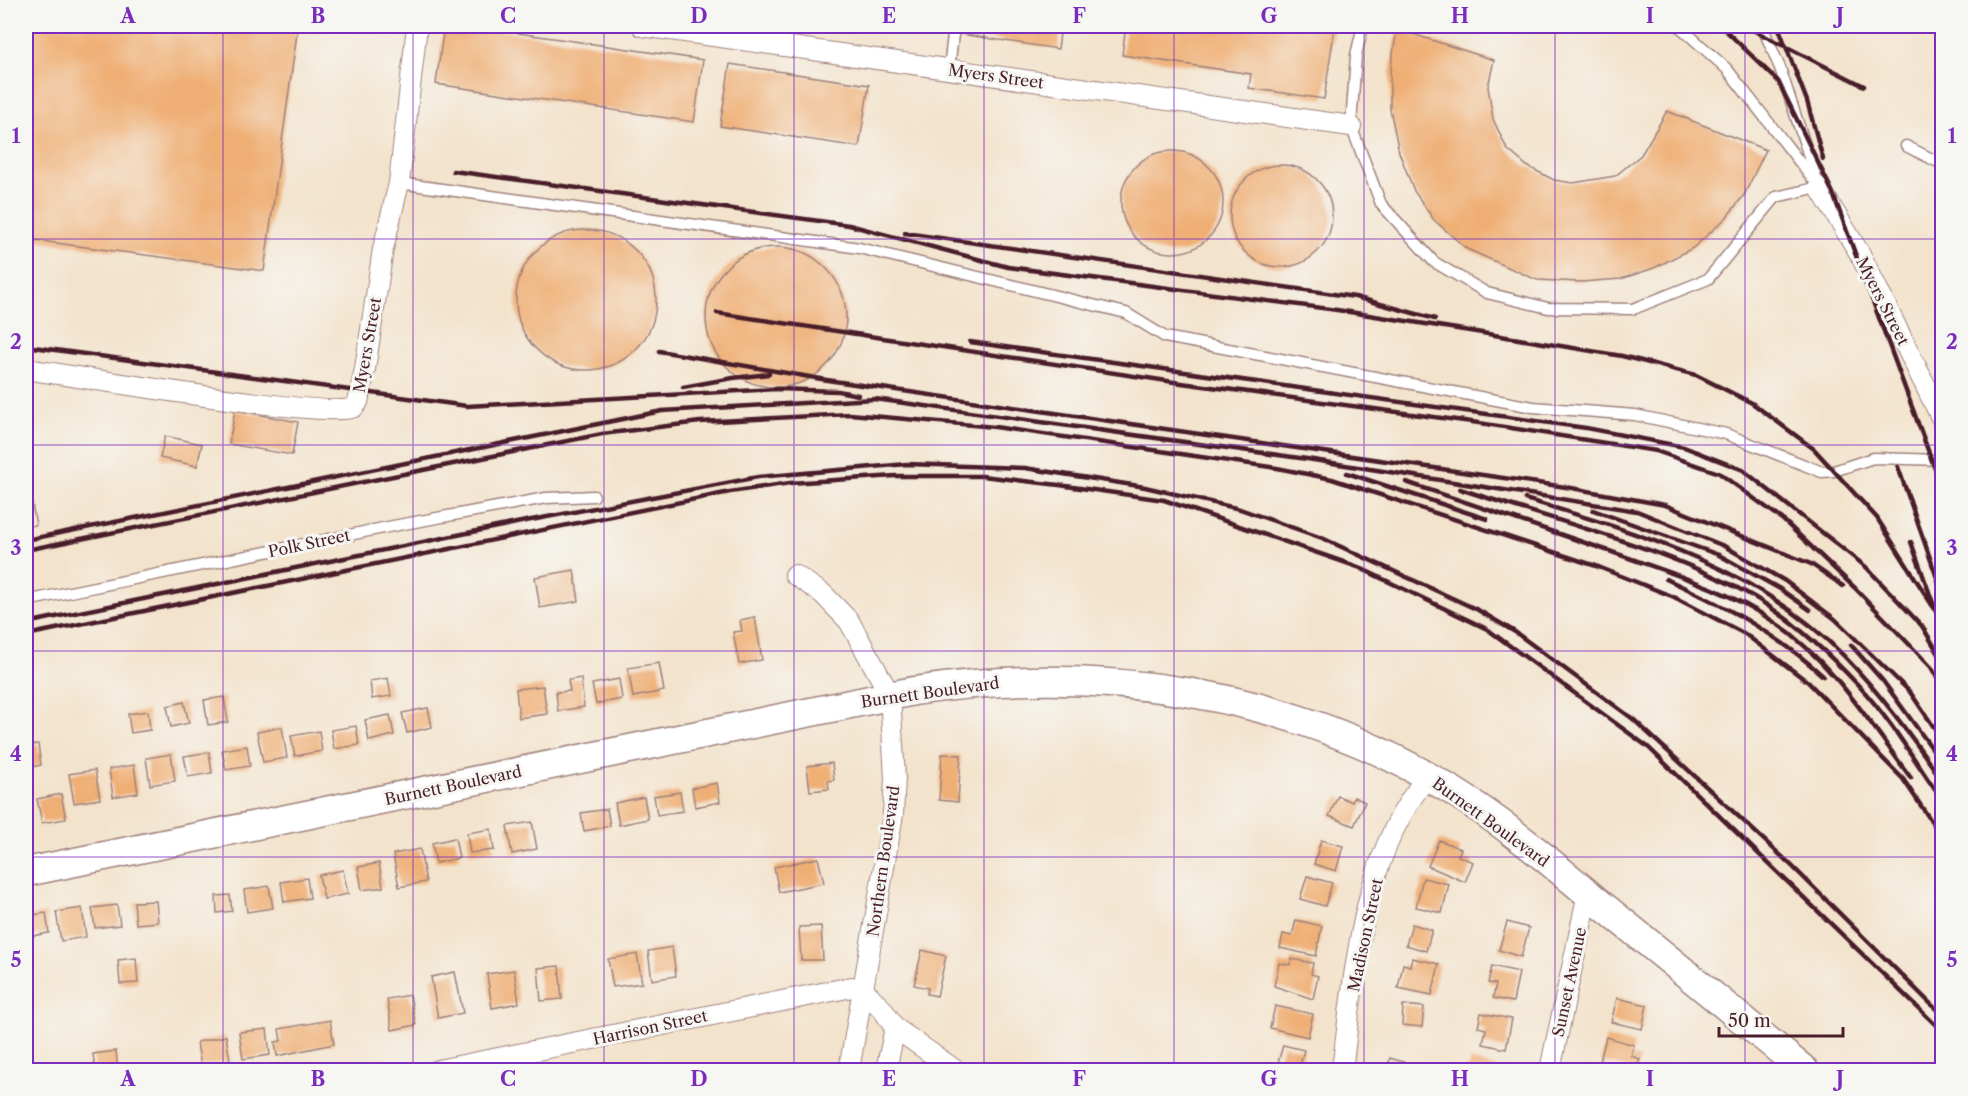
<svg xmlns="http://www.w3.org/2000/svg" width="1968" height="1096" font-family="'Libre Caslon Text',serif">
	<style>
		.building { fill: #efae73 }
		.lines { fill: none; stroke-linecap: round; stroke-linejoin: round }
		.service-casing { stroke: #9e817c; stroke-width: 13 }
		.minor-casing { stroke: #9e817c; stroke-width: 22 }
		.secondary-casing { stroke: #9e817c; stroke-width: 31 }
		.service { stroke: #fff; stroke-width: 10 }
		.minor { stroke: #fff; stroke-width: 20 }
		.secondary { stroke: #fff; stroke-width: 28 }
		.rail { stroke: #4a1f2b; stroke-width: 4.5 }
		.grid { fill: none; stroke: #7b2cbf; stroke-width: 1.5; stroke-opacity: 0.55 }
		.labels { text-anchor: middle; stroke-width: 6; stroke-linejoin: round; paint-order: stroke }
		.street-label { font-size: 16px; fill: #4a1f2b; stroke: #f6f6f2 }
		.neatline { fill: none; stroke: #7b2cbf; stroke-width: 2 }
		.grid-label { font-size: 20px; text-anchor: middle; font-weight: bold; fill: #7b2cbf }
	</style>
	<rect width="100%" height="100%" fill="#f6f6f2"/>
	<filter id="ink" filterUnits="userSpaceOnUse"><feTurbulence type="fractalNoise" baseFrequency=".0167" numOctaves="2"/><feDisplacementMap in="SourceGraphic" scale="12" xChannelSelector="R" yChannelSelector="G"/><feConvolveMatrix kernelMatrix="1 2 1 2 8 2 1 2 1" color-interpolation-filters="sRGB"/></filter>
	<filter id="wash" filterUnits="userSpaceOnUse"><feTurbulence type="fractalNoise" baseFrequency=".008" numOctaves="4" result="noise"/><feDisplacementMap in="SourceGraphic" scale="24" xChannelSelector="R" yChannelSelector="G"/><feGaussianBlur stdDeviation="1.35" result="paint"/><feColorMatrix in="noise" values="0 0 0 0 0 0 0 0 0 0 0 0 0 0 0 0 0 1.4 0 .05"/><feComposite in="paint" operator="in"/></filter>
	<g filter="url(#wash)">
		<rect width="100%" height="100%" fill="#f3e3cc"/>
		<g id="blocks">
			<path class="building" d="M26 26H298L264 271 26 239Z
				M444 26H470L703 60 694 122 436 84Z
				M941 26H1061L1058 49 940 31Z
				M1126 26H1335L1324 99 1249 88 1251 74 1122 55Z
				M1397 29 1494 60 1488 87 1493 119 1507 149 1527 166 1554 180 1573 183 1615 176 1641 155 1667 111 1766 150 1744 195 1726 218 1693 248 1654 268 1621 279 1581 282 1537 280 1467 249 1434 220 1414 191 1399 152 1390 109V73Z
				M730 64 869 85 859 147 720 126Z
				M1121 202a51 51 0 1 1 102 0a51 51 0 1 1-102 0Z
				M1230 216a51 51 0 1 1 102 0a51 51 0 1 1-102 0Z
				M516 300a70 70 0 1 1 140 0a70 70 0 1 1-140 0Z
				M706 317a70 70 0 1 1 140 0a70 70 0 1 1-140 0Z
				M235 410 298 422 292 455 229 444Z
				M165 436 202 444 197 466 160 458Z
				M26 472 36 525 26 527Z
				M574 570 579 601 540 608 535 577Z
				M755 617 762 660 739 664 733 632 742 631 740 620Z
				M659 663 664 691 633 697 628 668Z
				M388 678 391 696 372 699 370 681Z
				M581 678 584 707 558 711 556 692 570 691 568 680Z
				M619 679 622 699 596 704 592 684Z
				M543 686 547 714 519 718 516 689Z
				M224 697 228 722 208 725 204 700Z
				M184 702 189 723 171 727 167 706Z
				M428 708 432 727 407 733 402 713Z
				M148 711 150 730 131 733 128 714Z
				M390 715 394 735 369 741 365 720Z
				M356 726 359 745 334 749 331 730Z
				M282 727 287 758 263 762 257 732Z
				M319 731 322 751 295 756 291 736Z
				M38 744 41 765 28 768 26 746Z
				M247 746 250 766 226 770 222 750Z
				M209 752 212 773 188 777 184 756Z
				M171 754 175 781 150 785 146 758Z
				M942 754 961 755 958 802 939 800Z
				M832 763 834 780 828 781 829 789 810 791 807 766Z
				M134 765 138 793 113 797 109 769Z
				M95 770 100 799 74 803 69 774Z
				M717 783 720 802 695 807 692 788Z
				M680 792 683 811 657 815 654 796Z
				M61 794 66 819 42 823 37 799Z
				M1338 796 1352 802 1354 797 1365 802 1354 826 1329 816Z
				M644 797 648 819 619 825 615 803Z
				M607 809 610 826 584 831 581 813Z
				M532 822 537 849 512 854 507 826Z
				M491 829 494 850 470 853 467 833Z
				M455 838 459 858 436 863 432 843Z
				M1321 840 1343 846 1336 871 1314 864Z
				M1439 840 1461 849 1458 856 1473 862 1465 882 1428 866Z
				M420 849 426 882 399 887 393 854Z
				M818 858 824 883 779 892 774 867Z
				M379 863 383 887 362 890 358 867Z
				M343 870 348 894 324 899 319 875Z
				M1307 876 1332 883 1325 906 1300 899Z
				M307 878 310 898 284 902 281 882Z
				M1423 878 1449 884 1442 913 1416 907Z
				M269 886 273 908 247 912 244 890Z
				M230 895 232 911 217 913 216 896Z
				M156 901 158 922 136 924 134 902Z
				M117 905 120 925 95 928 92 908Z
				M82 908 86 937 61 941 56 912Z
				M46 913 49 933 26 937V916Z
				M1296 920 1322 926 1316 956 1280 948 1283 934 1292 936Z
				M1507 922 1529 928 1521 957 1499 950Z
				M1412 924 1432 930 1426 951 1406 945Z
				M821 926 823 960H801L799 927Z
				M672 947 676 976 652 980 648 951Z
				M922 950 946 956 937 996 927 994 928 988 914 985Z
				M637 954 642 983 613 987 608 959Z
				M136 958 138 983 120 984 118 960Z
				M1412 958 1439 964 1432 995 1398 988 1403 964 1410 966Z
				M1291 959 1313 963 1311 974 1318 976 1313 999 1274 986 1279 963 1290 965Z
				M559 966 562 999 541 1001 538 968Z
				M1492 966 1519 972 1513 1002 1493 998 1496 984 1488 983Z
				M514 970 519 1003 492 1008 487 974Z
				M455 972 463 1013 438 1018 431 977Z
				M410 995 416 1025 392 1030 387 999Z
				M1617 998 1647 1005 1642 1029 1611 1022Z
				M1403 1005 1424 1007 1422 1027 1402 1025Z
				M1275 1006 1313 1014 1308 1037 1270 1028Z
				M1481 1013 1512 1019 1506 1049 1483 1044 1486 1029 1478 1027Z
				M330 1020 334 1044 277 1056 275 1042 281 1041 279 1029Z
				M267 1029 270 1055 243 1059 239 1032Z
				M226 1036 230 1060 201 1067 197 1042Z
				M1606 1037 1634 1045 1631 1056 1640 1059 1637 1070 1600 1061Z
				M1283 1045 1304 1050 1299 1070H1276Z
				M116 1051 118 1070H95L93 1054Z
				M1390 1058 1416 1066 1415 1070H1387Z
				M1471 1060 1505 1070H1468Z
				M699 1065V1070H675V1066Z"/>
		</g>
	</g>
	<g filter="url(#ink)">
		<use href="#blocks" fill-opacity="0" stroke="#9e817c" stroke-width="1.5"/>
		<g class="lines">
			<defs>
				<path id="service" d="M1363 26 1356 55 1351 126 1381 204 1434 262 1487 293 1548 308 1633 309 1708 279 1776 197 1819 187
					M1679 26 1727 69 1819 187
					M1762 26 1780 68 1816 178
					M949 69 954 26
					M1906 146 1942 164
					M399 183 859 248 1126 313 1165 337 1533 407 1635 415 1726 434 1822 472 1834 471 1873 458 1942 460
					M26 601 393 526 546 498 594 496"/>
				<path id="minor" d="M642 26 1351 126
					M1819 187 1860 254 1942 419
					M26 369C68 375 334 420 354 407L358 402 365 369 383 249 399 183 417 26
					M795 575 823 594 849 621 890 695 895 778 893 814 863 989 883 1010 895 1028 886 1070
					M895 1028 955 1070
					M438 1070 852 987 863 989 849 1070
					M1342 1070C1355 972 1361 856 1428 776
					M1550 1070 1588 893"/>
				<path id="secondary" d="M26 872 914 691C1100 663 1289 691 1451 790 1505 823 1555 866 1604 907 1671 961 1738 1016 1804 1070"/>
			</defs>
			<use href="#service" class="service-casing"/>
			<use href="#minor" class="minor-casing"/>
			<use href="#secondary" class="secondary-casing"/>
			<use href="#service" class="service"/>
			<use href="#minor" class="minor"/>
			<use href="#secondary" class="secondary"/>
			<path class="rail" d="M1721 26 1778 81 1832 191 1942 488
				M1745 26 1864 86
				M1778 26 1807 101 1823 159
				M453 171 849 225 1008 267 1337 310 1476 332 1622 356 1696 375 1752 403 1814 449 1877 518 1937 613
				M905 233 1355 297 1435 319
				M717 313 1174 382 1479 423 1656 451 1719 473 1781 518 1855 588 1931 667 1942 686
				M970 342 1586 428 1684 447 1743 470 1866 567 1922 626 1942 659
				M26 346 467 406 777 389 838 391 858 395
				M659 351 827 380 1566 487 1665 505 1811 564 1843 586
				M683 387 733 378 769 374
				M1898 467 1942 592
				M1347 473 1487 519
				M1406 482C1475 505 1544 529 1612 552 1667 572 1725 588 1774 622 1832 661 1870 723 1911 778
				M1460 489C1553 520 1662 547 1747 593 1789 616 1827 652 1859 686 1891 720 1916 763 1942 800
				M1525 499C1638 533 1759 568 1844 656 1881 694 1912 737 1942 780
				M1593 510 1719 555 1780 589 1810 610
				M26 540 662 411 875 399 1307 459 1637 511 1724 546 1785 581 1835 619 1910 692 1942 739
				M1911 542 1942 628
				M26 550 602 434 700 422 850 414 995 427 1277 468 1332 479 1596 566 1674 597 1745 634 1808 682 1903 779 1942 837
				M1666 579C1723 605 1777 633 1823 676
				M26 623 526 521 758 477 907 464 1025 468 1145 487 1240 509 1322 538 1478 610 1515 632 1633 719 1790 864 1942 1015
				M26 635 730 492 790 483 895 476H982L1059 485 1164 500 1358 567 1487 629 1648 747 1942 1031
				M1851 645 1883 681 1942 762"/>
		</g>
	</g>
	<path class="grid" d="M223 26V1070M413 26V1070M604 26V1070M794 26V1070M984 26V1070M1174 26V1070M1364 26V1070M1555 26V1070M1745 26V1070M26 239H1942M26 445H1942M26 651H1942M26 857H1942"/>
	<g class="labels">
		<g class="street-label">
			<text transform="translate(996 76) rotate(8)" y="6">Myers Street</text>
			<text transform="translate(1883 301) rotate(63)" y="6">Myers Street</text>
			<text transform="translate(367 345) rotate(-80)" y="6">Myers Street</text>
			<text transform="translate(309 543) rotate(-12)" y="6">Polk Street</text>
			<text transform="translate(930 692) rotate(-8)" y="6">Burnett Boulevard</text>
			<text transform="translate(453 785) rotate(-12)" y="6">Burnett Boulevard</text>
			<text transform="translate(1491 822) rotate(36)" y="6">Burnett Boulevard</text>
			<text transform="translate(883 861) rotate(-82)" y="6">Northern Boulevard</text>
			<text transform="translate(1365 935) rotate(-78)" y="6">Madison Street</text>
			<text transform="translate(1569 982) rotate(-78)" y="6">Sunset Avenue</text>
			<text transform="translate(650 1027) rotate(-12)" y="6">Harrison Street</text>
		</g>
	</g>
	<rect width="1968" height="1096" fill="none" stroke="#f6f6f2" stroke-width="66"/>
	<path d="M1719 1027v9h124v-9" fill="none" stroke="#4a1f2b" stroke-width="3"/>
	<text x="1728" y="1027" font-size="18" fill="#4a1f2b" stroke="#f6f6f2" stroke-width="4.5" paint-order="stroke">50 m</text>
	<rect x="33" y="33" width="1902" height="1030" class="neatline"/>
	<g class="grid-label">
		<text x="128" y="23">A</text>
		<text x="318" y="23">B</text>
		<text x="508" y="23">C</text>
		<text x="699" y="23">D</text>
		<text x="889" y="23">E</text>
		<text x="1079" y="23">F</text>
		<text x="1269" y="23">G</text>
		<text x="1460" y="23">H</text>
		<text x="1650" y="23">I</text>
		<text x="1840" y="23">J</text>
		<text x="16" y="143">1</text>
		<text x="1952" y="143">1</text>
		<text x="16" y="349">2</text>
		<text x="1952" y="349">2</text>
		<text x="16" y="555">3</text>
		<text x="1952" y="555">3</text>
		<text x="16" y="761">4</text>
		<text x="1952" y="761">4</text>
		<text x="16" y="967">5</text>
		<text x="1952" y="967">5</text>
		<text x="128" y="1086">A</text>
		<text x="318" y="1086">B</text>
		<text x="508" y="1086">C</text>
		<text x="699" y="1086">D</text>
		<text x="889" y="1086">E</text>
		<text x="1079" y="1086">F</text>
		<text x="1269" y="1086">G</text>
		<text x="1460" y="1086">H</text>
		<text x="1650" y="1086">I</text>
		<text x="1840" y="1086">J</text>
	</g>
</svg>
